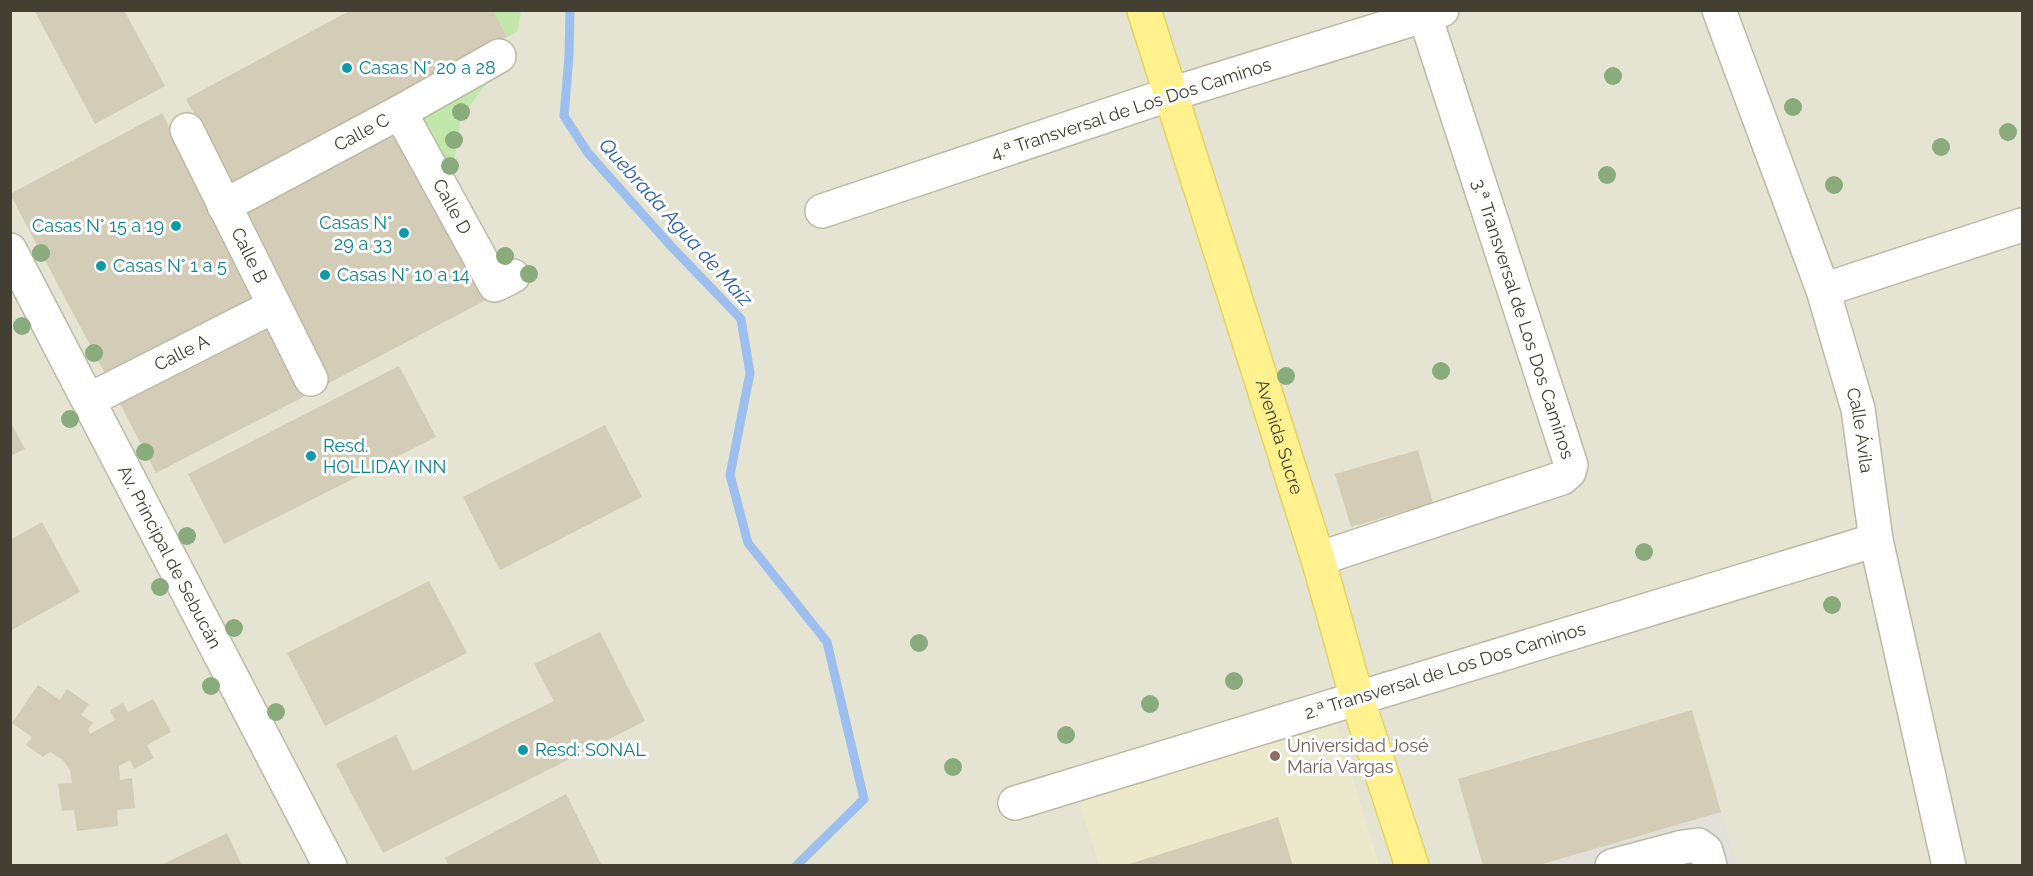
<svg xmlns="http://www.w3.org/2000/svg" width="2033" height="876" font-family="Raleway,sans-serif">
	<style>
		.residential { fill: #e5e3d1 }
		.education { fill: #ebe8cc }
		.green { fill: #c1e7aa }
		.parking { fill: #e2e0db }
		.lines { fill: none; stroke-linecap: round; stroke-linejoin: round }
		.stream { stroke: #9dbff0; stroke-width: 9 }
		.building { fill: #d3cdb8 }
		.minor-casing { stroke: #bdb9a5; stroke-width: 36 }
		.major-casing { stroke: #e3d35e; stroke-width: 36 }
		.minor { stroke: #fff; stroke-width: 33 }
		.major { stroke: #fff28e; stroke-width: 33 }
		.tree { fill: #8aac7c }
		.culture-dot { fill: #0f9aa8; stroke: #fff; stroke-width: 2 }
		.education-dot { fill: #8d6e63; stroke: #fff; stroke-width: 2 }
		.labels { text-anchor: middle; stroke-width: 6; stroke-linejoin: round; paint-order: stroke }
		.culture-label { font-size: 18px; fill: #0d838f; stroke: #fff; text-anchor: start }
		.street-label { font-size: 18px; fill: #434033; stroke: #fff }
		.education-label { font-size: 18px; fill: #785e54; stroke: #fff; text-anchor: start }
		.water-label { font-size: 20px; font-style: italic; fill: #2d61ae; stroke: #fff }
	</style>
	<rect width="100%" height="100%" fill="#f1f0e3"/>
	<path class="residential" d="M10 11H2022V865H11Z"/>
	<path class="education" d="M1334 716 1379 865H1099L1077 795Z"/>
	<path class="green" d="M493 11H521L517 32 507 37Z
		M496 70 461 118 451 179 416 115Z"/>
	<path class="parking" d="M1721 812 1737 865 1537 866Z"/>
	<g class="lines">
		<path class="stream" d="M570 10 569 56 564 116 588 153 670 245 741 319 750 373 730 475 748 543 827 642 864 799 796 866"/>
	</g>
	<path class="building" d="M34 10H124L165 86 95 124Z
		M351 10H493L507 37 232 184 186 99Z
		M162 113 260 302 109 381 10 194Z
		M396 127 488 299 327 384 237 212Z
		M271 319 309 394 156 473 117 398Z
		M399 366 436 437 224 544 188 474Z
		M10 421 25 449 10 456Z
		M605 425 642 497 500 570 463 497Z
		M1418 450 1433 503 1351 527 1335 474Z
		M42 522 80 592 10 631V540Z
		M429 581 467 653 325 726 287 653Z
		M600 632 645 721 383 853 336 764 396 735 413 771 554 701 534 664Z
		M38 685 60 700 67 689 89 704 81 715 93 723 88 729 90 734 115 720 110 710 123 703 128 712 153 699 171 732 147 745 154 758 134 769 130 760 119 766 120 780 132 778 135 808 117 810 118 826 77 831 74 810 62 811 58 784 72 783 70 770 63 760 50 752 43 757 26 745 32 737 12 723Z
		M1692 710 1721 812 1536 866H1483L1458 779Z
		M566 794 602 866H449L445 858Z
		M1278 817 1293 866H1126V865Z
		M227 833 242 866H159Z"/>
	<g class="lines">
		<defs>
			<g id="minor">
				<path id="s1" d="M1719 10 1823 290 1858 409 1876 540 1949 866"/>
				<path id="s2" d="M400 112 495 285 513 276"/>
				<path id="s3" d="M187 130 311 379"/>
				<path id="s4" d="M224 206 400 112 499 56"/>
				<path d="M822 211 1171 94 1442 10"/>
				<path id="s5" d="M10 250 330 866"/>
				<path d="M1823 290 2022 225"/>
				<path id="s6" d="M89 400 274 306"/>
				<path d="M1318 559 1562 478 1569 472 1571 465 1425 16"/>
				<path d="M1015 803 1876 540"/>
				<path d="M1612 866 1683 847 1698 845 1706 851 1710 866"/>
			</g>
			<g id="major">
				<path id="s7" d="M1144 10 1318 559 1357 698 1412 866"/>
			</g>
		</defs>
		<use href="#minor" class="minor-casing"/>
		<use href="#major" class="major-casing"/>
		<use href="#minor" class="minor"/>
		<use href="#major" class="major"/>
	</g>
	<g class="tree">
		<circle cx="1613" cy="76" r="9"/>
		<circle cx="1793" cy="107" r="9"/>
		<circle cx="461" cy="112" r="9"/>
		<circle cx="2008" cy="132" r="9"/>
		<circle cx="454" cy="140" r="9"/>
		<circle cx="1941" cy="147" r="9"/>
		<circle cx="450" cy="166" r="9"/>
		<circle cx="1607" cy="175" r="9"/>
		<circle cx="1834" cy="185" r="9"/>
		<circle cx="41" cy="253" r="9"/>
		<circle cx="505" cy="256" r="9"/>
		<circle cx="529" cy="274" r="9"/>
		<circle cx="22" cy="326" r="9"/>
		<circle cx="94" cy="353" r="9"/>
		<circle cx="1441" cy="371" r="9"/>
		<circle cx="1286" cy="376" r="9"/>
		<circle cx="70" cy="419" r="9"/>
		<circle cx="145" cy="452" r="9"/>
		<circle cx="187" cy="536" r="9"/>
		<circle cx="1644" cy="552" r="9"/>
		<circle cx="160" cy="587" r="9"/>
		<circle cx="1832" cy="605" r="9"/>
		<circle cx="234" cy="628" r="9"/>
		<circle cx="919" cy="643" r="9"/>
		<circle cx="1234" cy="681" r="9"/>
		<circle cx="211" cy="686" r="9"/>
		<circle cx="1150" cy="704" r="9"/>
		<circle cx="276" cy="712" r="9"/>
		<circle cx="1066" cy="735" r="9"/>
		<circle cx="953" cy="767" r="9"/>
	</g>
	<g class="culture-dot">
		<circle cx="347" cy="68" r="6"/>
		<circle cx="176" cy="226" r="6"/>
		<circle cx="404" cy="233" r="6"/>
		<circle cx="101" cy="266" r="6"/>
		<circle cx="325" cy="275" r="6"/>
		<circle cx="311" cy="456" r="6"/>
		<circle cx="523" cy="750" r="6"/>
	</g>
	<circle class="education-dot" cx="1275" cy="756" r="6"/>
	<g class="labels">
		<g class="culture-label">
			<text x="359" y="74">Casas N° 20 a 28</text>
			<text x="392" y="229" text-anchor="end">Casas N°<tspan x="392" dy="21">29 a 33</tspan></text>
			<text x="164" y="232" text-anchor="end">Casas N° 15 a 19</text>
			<text x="113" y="272">Casas N° 1 a 5</text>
			<text x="337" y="281">Casas N° 10 a 14</text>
			<text x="323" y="452">Resd.<tspan x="323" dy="21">HOLLIDAY INN</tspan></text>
			<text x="535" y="756">Resd: SONAL</text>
		</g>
		<g class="street-label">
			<text transform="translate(1131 109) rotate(-18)" y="6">4.ª Transversal de Los Dos Caminos</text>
			<text dy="6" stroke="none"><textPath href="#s4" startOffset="156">Calle C</textPath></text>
			<text dy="6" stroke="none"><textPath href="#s2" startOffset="108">Calle D</textPath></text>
			<text dy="6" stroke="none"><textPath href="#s3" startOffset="140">Calle B</textPath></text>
			<text transform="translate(1523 319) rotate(72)" y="6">3.ª Transversal de Los Dos Caminos</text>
			<text dy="6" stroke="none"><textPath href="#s6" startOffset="104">Calle A</textPath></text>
			<text dy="6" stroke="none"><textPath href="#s1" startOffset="444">Calle Ávila</textPath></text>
			<text dy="6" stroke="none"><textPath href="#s7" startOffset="448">Avenida Sucre</textPath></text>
			<text dy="6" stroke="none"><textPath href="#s5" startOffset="346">Av. Principal de Sebucán</textPath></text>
			<text transform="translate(1445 671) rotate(-17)" y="6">2.ª Transversal de Los Dos Caminos</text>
		</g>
		<g class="education-label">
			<text x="1287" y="752">Universidad José<tspan x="1287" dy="21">María Vargas</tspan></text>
		</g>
		<g class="water-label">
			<text transform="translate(676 222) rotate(48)" y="7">Quebrada Agua de Maíz</text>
		</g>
	</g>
	<rect width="2033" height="876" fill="none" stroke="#434033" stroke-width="24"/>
</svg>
